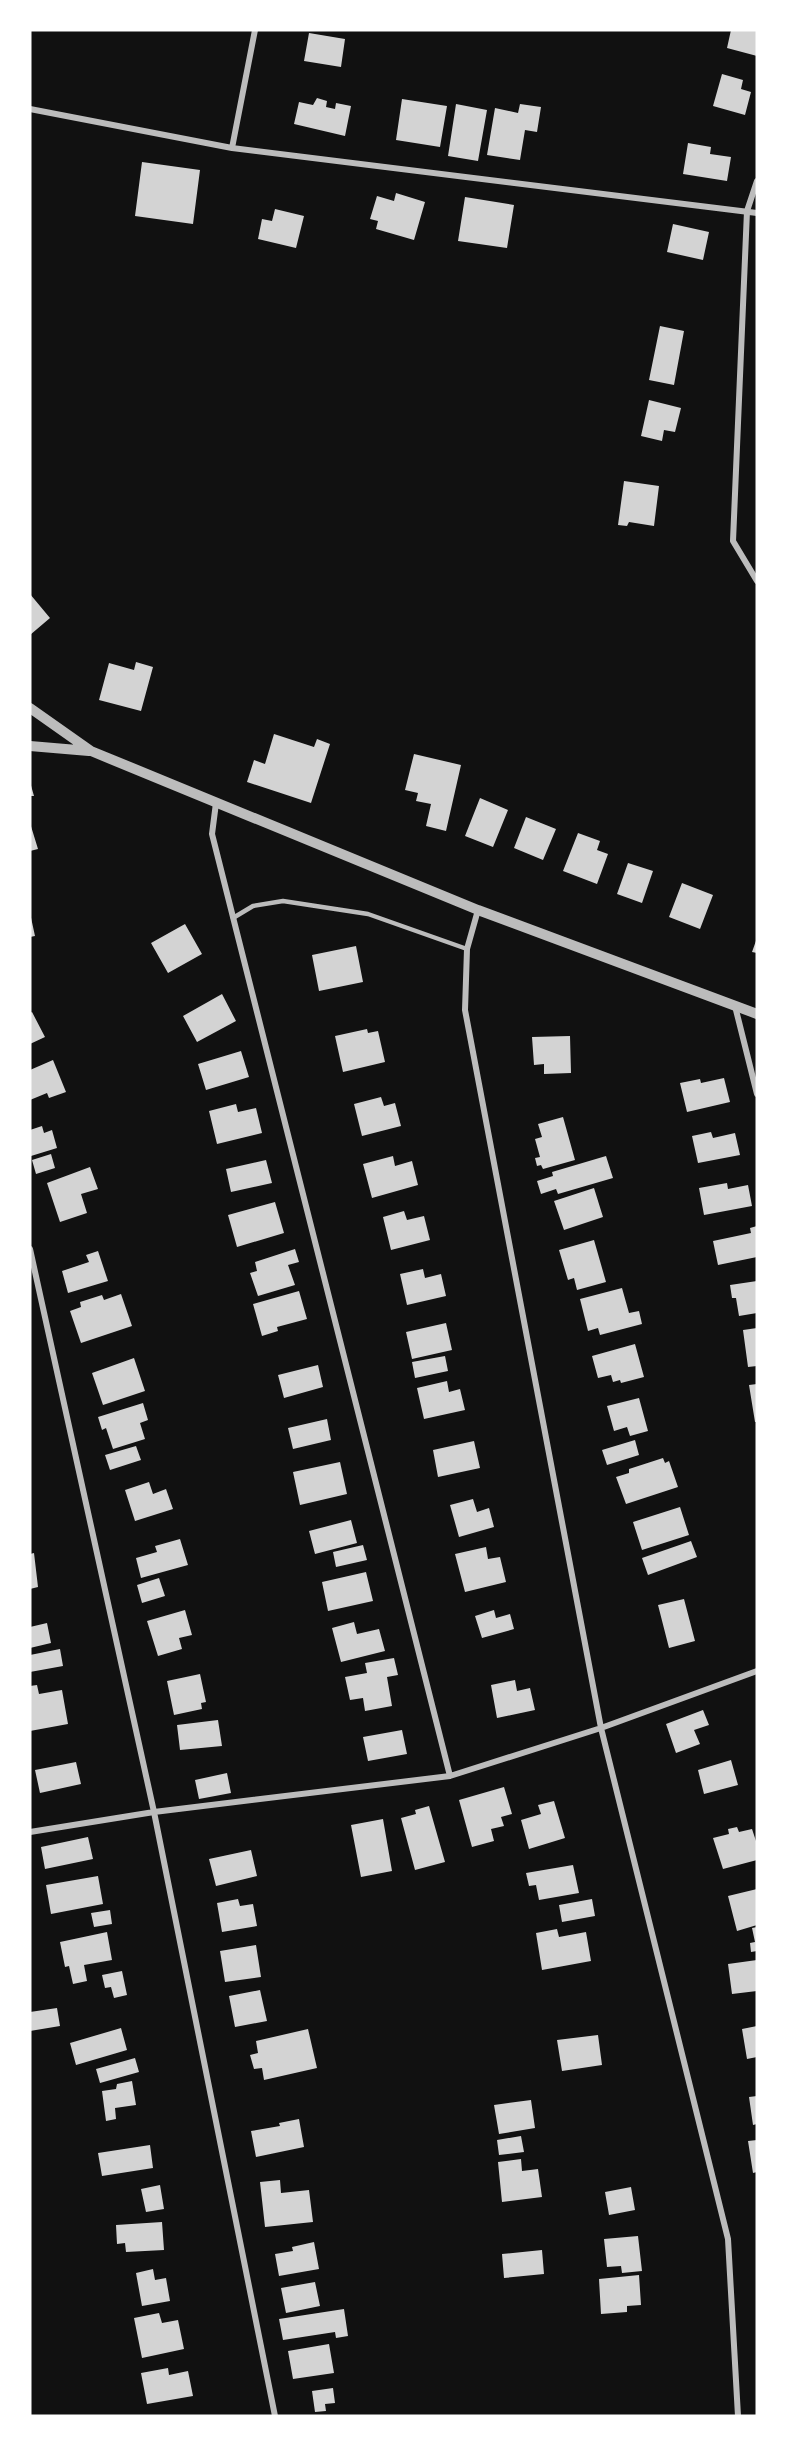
<svg xmlns="http://www.w3.org/2000/svg" width="787" height="2446" font-family="'Sofia Sans Condensed',sans-serif">
	<style>
		.building { fill: #d3d3d3 }
		.lines { fill: none; stroke-linecap: round; stroke-linejoin: round }
		.service { stroke: #bcbcbc; stroke-width: 4.5 }
		.minor { stroke: #bcbcbc; stroke-width: 6 }
		.tertiary { stroke: #bcbcbc; stroke-width: 10 }
	</style>
	<rect width="100%" height="100%" fill="#111"/>
	<path class="building" d="M731 30 757 31V56L727 48Z
		M309 33 345 39 341 67 304 61Z
		M722 74 743 80 741 89 751 92 745 115 713 106Z
		M317 98 327 101 326 107 335 109 336 103 351 106 345 136 294 124 299 102 313 105Z
		M402 99 447 106 440 147 396 140Z
		M456 104 487 110 478 161 448 156Z
		M520 104 541 107 537 132 525 130 520 160 487 155 495 108 518 113Z
		M688 143 711 147 710 154 731 157 727 181 683 174Z
		M142 162 200 170 193 224 135 216Z
		M396 193 425 202 414 240 376 229 378 221 370 219 377 196 394 201Z
		M465 197 514 205 507 248 458 241Z
		M275 209 304 216 296 248 258 239 262 219 272 221Z
		M673 224 709 232 703 260 667 252Z
		M660 326 684 331 674 385 649 380Z
		M649 400 681 408 675 432 664 430 662 441 641 436Z
		M624 481 659 486 654 526 629 522 627 526 618 525Z
		M30 594 50 618 30 635Z
		M136 662 153 667 141 711 99 700 109 663 134 670Z
		M274 734 314 747 317 739 330 744 311 803 247 782 254 760 265 764Z
		M414 754 461 765 446 831 426 826 431 804 416 801 418 793 405 790Z
		M30 782 34 796H30Z
		M480 798 508 810 493 847 465 836Z
		M526 817 556 829 543 860 514 848Z
		M30 823 38 849 30 851Z
		M578 833 600 841 597 850 608 854 597 884 563 871Z
		M628 863 653 871 642 903 617 894Z
		M682 883 713 895 700 929 669 917Z
		M30 913 35 936 30 937Z
		M185 924 202 954 168 973 151 943Z
		M757 938V953L752 952Z
		M356 946 363 982 319 991 312 955Z
		M222 994 236 1021 197 1042 183 1016Z
		M32 1012 45 1037 30 1044V1013Z
		M367 1029 368 1033 378 1031 385 1062 343 1072 335 1036Z
		M570 1036 571 1073 544 1074V1064L534 1065 532 1037Z
		M241 1051 249 1077 206 1090 198 1064Z
		M53 1060 66 1092 49 1098 47 1093 30 1100V1070Z
		M724 1078 730 1102 687 1112 680 1083 700 1079 701 1083Z
		M381 1097 384 1106 395 1103 401 1126 362 1136 354 1104Z
		M236 1104 238 1112 256 1108 262 1133 217 1144 209 1111Z
		M563 1117 575 1160 543 1169 541 1165 537 1166 535 1158 540 1157 535 1139 542 1137 538 1124Z
		M42 1126 44 1133 52 1130 57 1148 31 1156 30 1130Z
		M711 1132 713 1138 735 1133 740 1155 698 1163 692 1136Z
		M51 1154 55 1168 36 1174 32 1160Z
		M393 1156 395 1166 412 1161 418 1185 372 1198 363 1164Z
		M606 1156 613 1178 558 1194 556 1189 541 1194 537 1181 553 1176 552 1172Z
		M266 1160 272 1183 231 1192 226 1169Z
		M90 1167 98 1189 81 1194 87 1213 60 1222 47 1183Z
		M727 1183 728 1189 748 1185 752 1206 704 1215 699 1188Z
		M594 1188 603 1217 564 1230 554 1201Z
		M275 1202 284 1233 237 1247 228 1215Z
		M404 1211 407 1220 424 1216 430 1240 391 1250 383 1217Z
		M757 1226V1257L718 1265 713 1241 751 1233 750 1228Z
		M594 1240 606 1282 577 1290 574 1278 568 1280 559 1250Z
		M295 1249 299 1262 288 1265 295 1285 258 1296 250 1273 257 1271 255 1262Z
		M98 1251 108 1281 68 1293 62 1271 89 1262 86 1255Z
		M423 1269 425 1278 441 1274 446 1296 407 1305 400 1274Z
		M757 1281V1313L739 1316 736 1298H732L730 1285Z
		M622 1288 629 1313 639 1311 642 1324 600 1335 598 1328 588 1331 580 1299Z
		M299 1291 307 1319 277 1327 278 1331 262 1336 253 1304Z
		M121 1294 132 1326 81 1343 70 1311 81 1307 80 1302 102 1295 104 1300Z
		M446 1323 452 1350 412 1359 406 1332Z
		M757 1328V1366L748 1367 743 1330Z
		M635 1344 644 1377 621 1383 620 1380 613 1382 611 1375 598 1378 592 1356Z
		M445 1356 448 1371 415 1378 412 1362Z
		M134 1358 145 1391 103 1405 92 1373Z
		M318 1365 323 1387 284 1398 278 1375Z
		M447 1381 449 1392 460 1389 465 1410 424 1419 417 1388Z
		M757 1384V1422H755L749 1385Z
		M639 1398 648 1431 630 1436 627 1427 614 1431 607 1406Z
		M143 1403 148 1420 140 1423 145 1439 113 1449 106 1428 102 1430 98 1417Z
		M327 1419 331 1440 293 1449 288 1428Z
		M635 1440 639 1455 607 1465 602 1450Z
		M474 1441 480 1468 438 1477 433 1450Z
		M136 1446 141 1460 110 1470 105 1455Z
		M663 1458 665 1463 669 1461 678 1487 626 1504 616 1477 629 1473V1469Z
		M340 1462 347 1494 300 1505 293 1472Z
		M149 1482 153 1494 166 1489 173 1509 135 1521 125 1490Z
		M473 1499 477 1512 489 1508 494 1527 459 1537 450 1505Z
		M680 1507 689 1535 642 1550 633 1522Z
		M351 1520 357 1543 315 1554 309 1531Z
		M180 1539 188 1565 141 1578 136 1558 157 1552 155 1546Z
		M691 1541 697 1557 648 1575 642 1558Z
		M363 1545 367 1560 336 1567 333 1552Z
		M486 1547 488 1559 500 1557 506 1582 465 1592 455 1554Z
		M34 1553 38 1587 30 1589V1554Z
		M366 1572 373 1601 328 1611 322 1582Z
		M159 1578 165 1596 142 1603 137 1585Z
		M684 1599 695 1641 669 1648 658 1605Z
		M185 1610 192 1635 179 1638 182 1649 158 1656 147 1621Z
		M494 1610 496 1618 510 1614 514 1629 482 1638 475 1616Z
		M354 1622 357 1634 379 1629 385 1651 341 1662 332 1628Z
		M47 1623 51 1643 30 1648V1627Z
		M60 1649 63 1666 30 1672V1655Z
		M394 1658 398 1675 387 1677 392 1706 365 1711 363 1698 350 1700 345 1677 367 1673 365 1663Z
		M200 1674 206 1702 201 1703 202 1709 174 1715 167 1681Z
		M515 1680 517 1691 530 1688 535 1710 497 1718 491 1685Z
		M37 1685 39 1694 62 1690 68 1724 30 1731V1686Z
		M703 1710 709 1725 694 1730 700 1744 676 1753 666 1724Z
		M218 1720 222 1746 180 1750 177 1725Z
		M402 1730 407 1754 368 1761 363 1737Z
		M731 1760 738 1785 704 1794 698 1770Z
		M76 1762 81 1784 40 1793 35 1770Z
		M227 1773 231 1793 199 1799 195 1780Z
		M504 1787 512 1814 501 1817 504 1826 491 1829 494 1841 472 1847 459 1800Z
		M554 1801 565 1838 529 1849 521 1820 541 1814 538 1805Z
		M429 1806 445 1862 415 1870 401 1818 416 1814 415 1810Z
		M383 1819 392 1871 361 1877 351 1825Z
		M737 1827 739 1832 752 1829 757 1844V1860L723 1869 713 1838 729 1834 728 1829Z
		M88 1837 93 1859 45 1869 41 1847Z
		M251 1850 257 1876 216 1886 209 1859Z
		M573 1865 579 1893 539 1900 536 1885 529 1886 526 1873Z
		M98 1876 103 1904 51 1914 46 1885Z
		M757 1889V1925L737 1931 728 1896Z
		M238 1899 240 1906 253 1904 257 1926 222 1932 217 1903Z
		M592 1899 595 1916 562 1922 559 1905Z
		M110 1910 112 1924 94 1927 91 1913Z
		M757 1927V1951L751 1952 750 1943 755 1942 752 1928Z
		M557 1929 559 1937 586 1932 591 1961 542 1970 536 1933Z
		M107 1932 112 1960 84 1965 87 1981 73 1984 69 1966 65 1967 60 1942Z
		M256 1945 261 1977 225 1982 220 1951Z
		M757 1960V1991L732 1994 728 1964Z
		M122 1971 127 1995 114 1998 111 1987 105 1988 102 1975Z
		M260 1990 267 2021 235 2027 229 1996Z
		M57 2008 60 2026 30 2031V2012Z
		M757 2026V2057L747 2059 742 2029Z
		M121 2028 127 2050 76 2065 70 2043Z
		M308 2029 317 2068 264 2080 262 2068 254 2069 250 2055 258 2053 256 2041Z
		M598 2035 602 2065 562 2071 557 2040Z
		M135 2058 139 2072 100 2083 96 2069Z
		M132 2081 136 2105 115 2108 116 2119 106 2121 102 2091 116 2089 117 2084Z
		M757 2096V2124L753 2125 749 2097Z
		M531 2100 535 2128 499 2134 494 2105Z
		M299 2119 304 2147 256 2157 251 2131 280 2126 279 2123Z
		M521 2136 524 2152 499 2155 497 2140Z
		M757 2140V2172L753 2173 748 2141Z
		M150 2145 153 2168 102 2176 98 2153Z
		M521 2159 522 2171 538 2169 542 2197 502 2202 498 2162Z
		M280 2180 281 2193 309 2190 313 2222 265 2227 260 2182Z
		M160 2185 164 2209 146 2212 141 2189Z
		M631 2187 635 2210 609 2215 605 2192Z
		M162 2222 164 2250 126 2252 125 2243 117 2244 116 2225Z
		M638 2236 642 2271 622 2273 621 2266 607 2267 604 2239Z
		M314 2242 319 2269 279 2276 275 2254 293 2251 292 2247Z
		M542 2250 544 2274 504 2278 502 2254Z
		M153 2269 155 2280 166 2278 170 2301 142 2306 136 2273Z
		M639 2275 641 2305 627 2306V2312L601 2314 599 2279Z
		M315 2282 320 2306 286 2313 281 2288Z
		M344 2309 348 2336 336 2338 335 2332 283 2340 279 2319Z
		M159 2313 162 2323 178 2320 184 2349 142 2358 134 2318Z
		M329 2344 334 2373 293 2379 288 2351Z
		M168 2368 169 2375 188 2371 193 2396 147 2404 141 2373Z
		M333 2388 335 2403 325 2404 326 2411 315 2412 312 2391Z"/>
	<g class="lines">
		<path class="service" d="M233 918 253 906 283 901 368 914 467 949"/>
		<path class="minor" d="M30 109 232 148 757 213
			M232 148 255 30
			M757 181 747 211 733 541 757 581
			M216 803 212 834 450 1776
			M478 910 467 949 465 1010 601 1728 728 2239 738 2416
			M735 1006 757 1094
			M30 1249 154 1812 275 2416
			M30 1832 154 1812 450 1776 601 1728 757 1671"/>
		<path class="tertiary" d="M30 708 91 751 478 910 757 1014
			M30 746 89 751"/>
	</g>
	<rect width="787" height="2446" fill="none" stroke="#ffffff" stroke-width="63"/>
</svg>
